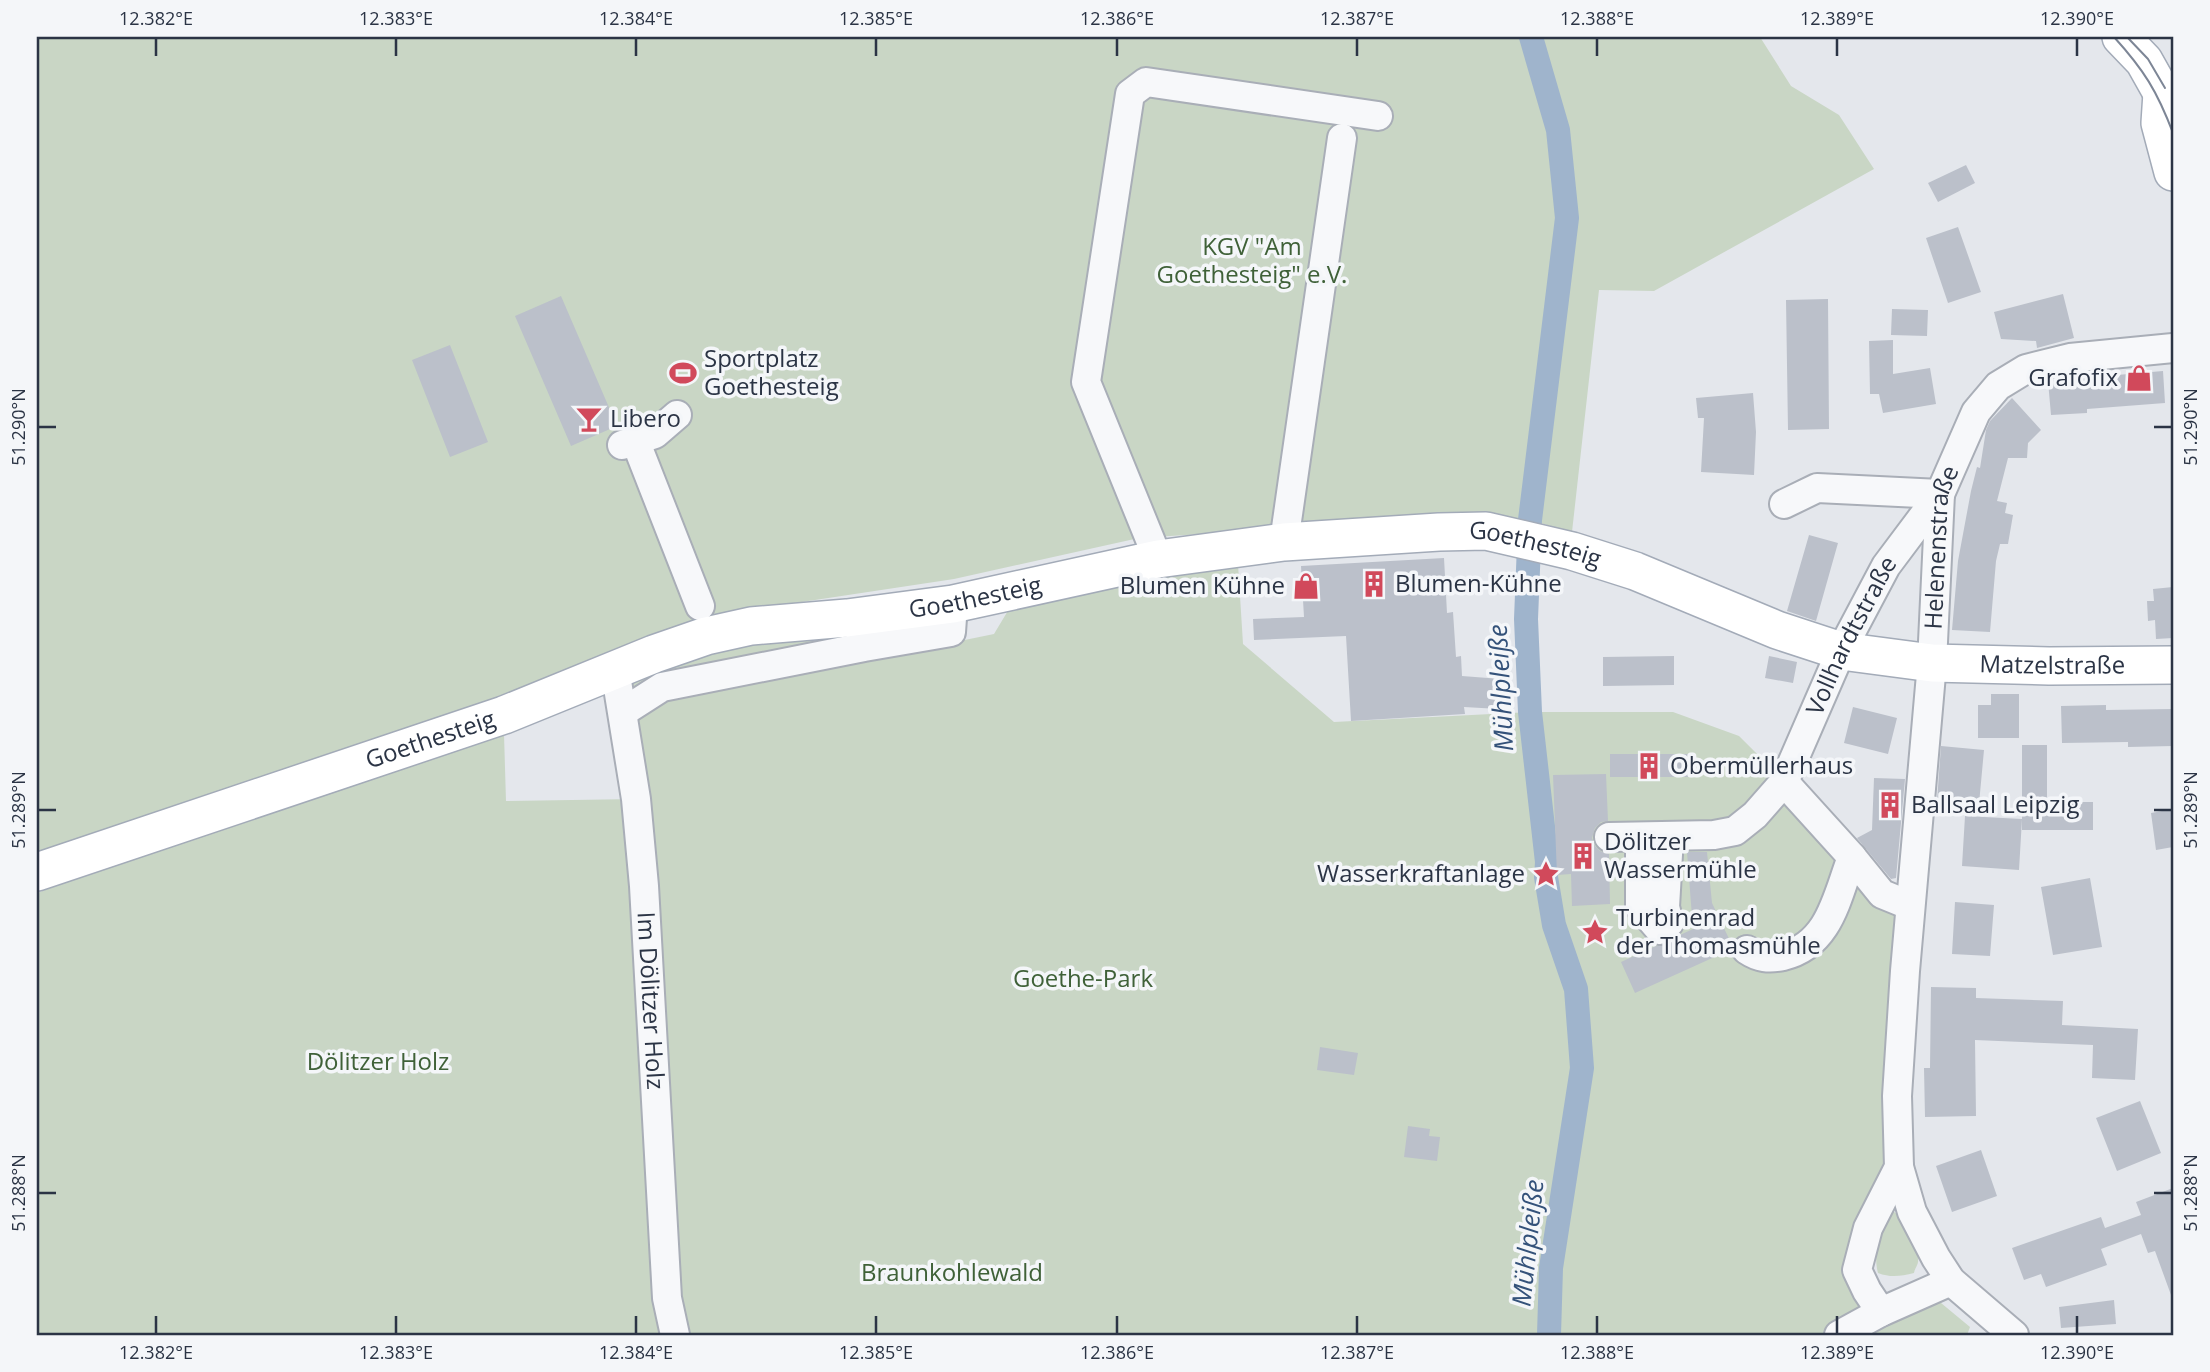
<svg xmlns="http://www.w3.org/2000/svg" width="2210" height="1372" font-family="'Open Sans',sans-serif">
	<style>
		.green { fill: #c9d6c5 }
		.lines { fill: none; stroke-linecap: round; stroke-linejoin: round }
		.canal { stroke: #9fb4cc; stroke-width: 24 }
		.building { fill: #bbc0ca }
		.minor-casing { stroke: #a9aeb7; stroke-width: 32 }
		.major-casing { stroke: #a3abb8; stroke-width: 40 }
		.minor { stroke: #f7f8fa; stroke-width: 28 }
		.major { stroke: #fff; stroke-width: 37 }
		.tram { stroke: #7d8696; stroke-width: 2 }
		.ticks { fill: none; stroke: #2b3445; stroke-width: 2.5 }
		.labels { text-anchor: middle; stroke-width: 7; stroke-linejoin: round; paint-order: stroke }
		.park-label { font-size: 24px; fill: #3f6138; stroke: #f4f6f9 }
		.poi-label { font-size: 24px; fill: #2b3445; stroke: #f4f6f9; text-anchor: start }
		.street-label { font-size: 24px; fill: #2b3445; stroke: #f4f6f9 }
		.water-label { font-size: 26px; font-style: italic; fill: #34527a; stroke: #f4f6f9 }
		.neatline { fill: none; stroke: #2b3445; stroke-width: 2.5 }
		.ticks-label { font-size: 18px; text-anchor: middle; fill: #2b3445 }
	</style>
	<rect width="100%" height="100%" fill="#e4e7ec"/>
	<path class="green" d="M37 37H1760L1791 86 1839 115 1874 169 1654 291 1599 290 1572 532 1530 520 1493 517 1439 519 1139 538 954 579 749 610 513 697 37 854Z
		M1237 548 1243 644 1334 722 1530 712H1673L1739 736 1909 905 1899 1167 1857 1270 1881 1312 1935 1298 1970 1327 1967 1335H37V893L179 841 504 734 506 801 636 799 615 669 847 618 867 660 994 634 1021 589Z
		M1890 1210C1904 1214 1920 1248 1918 1262 1918 1264 1914 1271 1914 1273 1901 1276 1891 1278 1878 1273 1872 1251 1882 1230 1890 1210Z"/>
	<g class="lines">
		<path class="canal" d="M1531 37 1558 130 1567 218 1530 520 1526 619 1530 712 1547 862 1546 877 1554 925 1576 989 1582 1068 1551 1268 1549 1335"/>
	</g>
	<path class="building" d="M1966 165 1975 183 1938 202 1928 183Z
		M1958 227 1981 292 1948 303 1926 238Z
		M2063 294 2074 338 2037 348 2036 341 2001 339 1994 312Z
		M561 296 617 426 571 446 515 316Z
		M1828 299 1829 429 1788 430 1786 300Z
		M1892 309 1928 310 1927 336 1891 335Z
		M1893 340V374L1930 368 1936 404 1883 413 1879 394H1870L1869 341Z
		M450 345 488 442 450 457 412 360Z
		M2163 371 2165 403 2087 409V413L2051 415 2048 381Z
		M1753 393 1756 432 1754 475 1701 472 1704 418H1698L1696 398Z
		M2012 398 2041 430 2028 443 2027 458H2008L1997 501 2007 503 2005 513 2013 515 2008 544H2000L1996 561 1990 632 1952 630 1958 561 1971 491 1977 467 1980 468 1986 430 1990 421Z
		M1809 535 1838 543 1816 621 1787 611Z
		M1444 558 1447 613 1453 612 1456 657 1461 656 1462 676 1501 679 1499 709 1464 707 1465 714 1351 721 1346 636 1254 640 1253 619 1304 617 1301 566Z
		M2173 587V638L2156 639 2155 620 2148 621 2147 601H2154L2153 589Z
		M1674 656V685L1603 686V657Z
		M1769 656 1797 662 1793 683 1765 678Z
		M1991 694H2019V738H1978V705H1991Z
		M2106 705V710L2173 709V746L2128 747V742L2062 743 2061 706Z
		M1853 707 1897 718 1888 754 1844 743Z
		M2022 745H2047V802H2093V830H2022Z
		M1941 746 1984 750 1979 804 1937 801Z
		M1610 754H1688V777H1610Z
		M1606 774 1608 821 1601 822 1595 828 1592 838 1595 846 1600 851 1609 854 1610 904 1572 906 1571 874 1557 875 1553 775Z
		M1874 778 1905 779 1896 878 1891 879 1857 838 1872 830Z
		M2173 809V847L2156 850 2151 813Z
		M1965 816 2022 819 2019 870 1962 866Z
		M1687 852H1707L1712 903 1732 945 1730 950 1635 993 1621 962 1656 946H1663L1670 943 1680 935 1693 929Z
		M2090 878 2102 947 2053 955 2041 887Z
		M1955 902 1994 905 1990 956 1952 954Z
		M1931 987 1976 988V998L2063 1001 2062 1025 2138 1029 2135 1080 2092 1078 2093 1045 1975 1040 1976 1116 1925 1117 1924 1068H1930Z
		M1320 1047 1358 1053 1354 1075 1317 1070Z
		M2140 1101 2161 1153 2117 1171 2096 1118Z
		M1408 1126 1430 1129 1429 1136 1440 1137 1437 1161 1404 1157Z
		M1981 1150 1997 1196 1952 1212 1936 1166Z
		M2173 1188V1295H2171L2155 1251 2148 1253 2141 1234 2101 1249 2107 1265 2046 1287 2041 1274 2024 1280 2012 1248 2101 1217 2105 1228 2141 1215 2136 1202Z
		M2114 1300 2116 1324 2061 1328 2059 1307Z"/>
	<g class="lines">
		<defs>
			<g id="minor">
				<path d="M635 440 700 606"/>
				<path d="M622 445 655 434 677 415"/>
				<path d="M1784 504 1817 488 1940 494"/>
				<path d="M1284 542 1342 138"/>
				<path d="M1158 559 1086 382 1130 94 1146 82 1378 116"/>
				<path id="s1" d="M615 669 636 799 644 886 667 1298 675 1335"/>
				<path d="M623 712 662 687 864 647 951 632 953 604"/>
				<path d="M1784 782 1852 857 1882 894 1909 905"/>
				<path id="s2" d="M1609 837 1714 835 1735 831 1755 815 1784 782 1841 651 1886 566 1940 494"/>
				<path d="M1640 837V907L1660 930 1669 923 1665 907 1669 837"/>
				<path d="M1747 950C1759 958 1769 959 1783 956 1830 945 1837 896 1852 857"/>
				<path d="M1899 1167 1912 1212 1936 1258 1951 1281 2014 1335"/>
				<path id="s3" d="M1881 1312 1867 1291 1857 1270 1868 1228 1899 1167 1897 1096 1905 971 1932 663 1940 494 1976 412 1998 386 2026 369 2070 358 2173 348"/>
				<path d="M1839 1335 1881 1312 1951 1281"/>
			</g>
			<g id="major">
				<path d="M2121 37 2144 61 2162 93 2173 100"/>
				<path d="M2162 93 2160 123 2173 172"/>
				<path id="s4" d="M37 872 504 715 654 654 706 636 751 626 847 618 953 604 1158 559 1284 542 1439 532 1486 531 1572 551 1635 571 1777 630 1841 651 1932 663 2049 666 2173 665"/>
			</g>
		</defs>
		<use href="#minor" class="minor-casing"/>
		<use href="#major" class="major-casing"/>
		<use href="#minor" class="minor"/>
		<use href="#major" class="major"/>
		<path class="tram" d="M2114 37C2144 70 2157 91 2173 133
			M2128 38 2148 59 2165 88"/>
	</g>
	<path class="ticks" d="M156 38V56M396 38V56M636 38V56M876 38V56M1117 38V56M1357 38V56M1597 38V56M1837 38V56M2077 38V56M38 427H56M2154 427H2172M38 810H56M2154 810H2172M38 1193H56M2154 1193H2172M156 1316V1334M396 1316V1334M636 1316V1334M876 1316V1334M1117 1316V1334M1357 1316V1334M1597 1316V1334M1837 1316V1334M2077 1316V1334"/>
	<defs>
		<symbol id="stadium-bare" viewBox="-9 -9 18 18"><path d="M0-5a6.5 5 0 1 0 0 10a6.5 5 0 1 0 0-10ZM-3.5-1.8h7v3.6h-7Z" fill="#d1495b" stroke="#f4f6f9" stroke-width="2.5" paint-order="stroke"/></symbol>
		<symbol id="shop-bare" viewBox="-9 -9 18 18"><path d="M-5-2.5h2.3a2.7 3.5 0 0 1 5.4 0H5L5.5 6h-11ZM-1.5-2.5h3a1.5 2.3 0 0 0-3 0Z" fill="#d1495b" stroke="#f4f6f9" stroke-width="2.5" paint-order="stroke"/></symbol>
		<symbol id="bar-bare" viewBox="-9 -9 18 18"><path d="M-6-5H6L.8 .8V4.5H3.5V6h-7V4.5H-.8V.8Z" fill="#d1495b" stroke="#f4f6f9" stroke-width="2.5" paint-order="stroke"/></symbol>
		<symbol id="building-bare" viewBox="-9 -9 18 18"><path d="M-4-6H4V6H1V3H-1V6H-4ZM-2.5-4.3h1.7v1.8h-1.7ZM.8-4.3h1.7v1.8H.8ZM-2.5-1h1.7V.8h-1.7ZM.8-1h1.7V.8H.8Z" fill="#d1495b" stroke="#f4f6f9" stroke-width="2.5" paint-order="stroke"/></symbol>
		<symbol id="sight-bare" viewBox="-9 -9 18 18"><path d="M0-6L1.8-2.2L6-1.7L2.9 1.2L3.7 5.4L0 3.3L-3.7 5.4L-2.9 1.2L-6-1.7L-1.8-2.2Z" fill="#d1495b" stroke="#f4f6f9" stroke-width="2.5" paint-order="stroke"/></symbol>
	</defs>
	<g fill-rule="evenodd">
		<use href="#stadium-bare" x="664" y="354" width="38" height="38"/>
		<use href="#shop-bare" x="2120" y="359" width="38" height="38"/>
		<use href="#bar-bare" x="570" y="400" width="38" height="38"/>
		<use href="#building-bare" x="1355" y="565" width="38" height="38"/>
		<use href="#shop-bare" x="1287" y="567" width="38" height="38"/>
		<use href="#building-bare" x="1630" y="747" width="38" height="38"/>
		<use href="#building-bare" x="1871" y="786" width="38" height="38"/>
		<use href="#building-bare" x="1564" y="837" width="38" height="38"/>
		<use href="#sight-bare" x="1527" y="855" width="38" height="38"/>
		<use href="#sight-bare" x="1576" y="913" width="38" height="38"/>
	</g>
	<g class="labels">
		<g class="park-label">
			<text x="1252" y="255">KGV "Am<tspan x="1252" dy="28">Goethesteig" e.V.</tspan></text>
			<text x="1083" y="987">Goethe-Park</text>
			<text x="378" y="1070">Dölitzer Holz</text>
			<text x="952" y="1281">Braunkohlewald</text>
		</g>
		<g class="poi-label">
			<text x="704" y="367">Sportplatz<tspan x="704" dy="28">Goethesteig</tspan></text>
			<text x="2118" y="386" text-anchor="end">Grafofix</text>
			<text x="610" y="427">Libero</text>
			<text x="1395" y="592">Blumen-Kühne</text>
			<text x="1285" y="594" text-anchor="end">Blumen Kühne</text>
			<text x="1670" y="774">Obermüllerhaus</text>
			<text x="1911" y="813">Ballsaal Leipzig</text>
			<text x="1604" y="850">Dölitzer<tspan x="1604" dy="28">Wassermühle</tspan></text>
			<text x="1525" y="882" text-anchor="end">Wasserkraftanlage</text>
			<text x="1616" y="926">Turbinenrad<tspan x="1616" dy="28">der Thomasmühle</tspan></text>
		</g>
		<g class="street-label">
			<text dy="8" stroke="none"><textPath href="#s4" startOffset="1549">Goethesteig</textPath></text>
			<text dy="8" stroke="none"><textPath href="#s3" startOffset="782">Helenenstraße</textPath></text>
			<text dy="8" stroke="none"><textPath href="#s4" startOffset="982">Goethesteig</textPath></text>
			<text dy="8" stroke="none"><textPath href="#s2" startOffset="357">Vollhardtstraße</textPath></text>
			<text dy="8" stroke="none"><textPath href="#s4" startOffset="2086">Matzelstraße</textPath></text>
			<text dy="8" stroke="none"><textPath href="#s4" startOffset="415">Goethesteig</textPath></text>
			<text dy="8" stroke="none"><textPath href="#s1" startOffset="334">Im Dölitzer Holz</textPath></text>
		</g>
		<g class="water-label">
			<text transform="translate(1501 688) rotate(-93)" y="9">Mühlpleiße</text>
			<text transform="translate(1528 1243) rotate(-84)" y="9">Mühlpleiße</text>
		</g>
	</g>
	<rect width="2210" height="1372" fill="none" stroke="#f4f6f9" stroke-width="77"/>
	<rect x="38" y="38" width="2134" height="1296" class="neatline"/>
	<g class="ticks-label">
		<text x="156" y="25">12.382°E</text>
		<text x="396" y="25">12.383°E</text>
		<text x="636" y="25">12.384°E</text>
		<text x="876" y="25">12.385°E</text>
		<text x="1117" y="25">12.386°E</text>
		<text x="1357" y="25">12.387°E</text>
		<text x="1597" y="25">12.388°E</text>
		<text x="1837" y="25">12.389°E</text>
		<text x="2077" y="25">12.390°E</text>
		<text transform="translate(19 427) rotate(-90)" y="6">51.290°N</text>
		<text transform="translate(2191 427) rotate(-90)" y="6">51.290°N</text>
		<text transform="translate(19 810) rotate(-90)" y="6">51.289°N</text>
		<text transform="translate(2191 810) rotate(-90)" y="6">51.289°N</text>
		<text transform="translate(19 1193) rotate(-90)" y="6">51.288°N</text>
		<text transform="translate(2191 1193) rotate(-90)" y="6">51.288°N</text>
		<text x="156" y="1359">12.382°E</text>
		<text x="396" y="1359">12.383°E</text>
		<text x="636" y="1359">12.384°E</text>
		<text x="876" y="1359">12.385°E</text>
		<text x="1117" y="1359">12.386°E</text>
		<text x="1357" y="1359">12.387°E</text>
		<text x="1597" y="1359">12.388°E</text>
		<text x="1837" y="1359">12.389°E</text>
		<text x="2077" y="1359">12.390°E</text>
	</g>
</svg>
